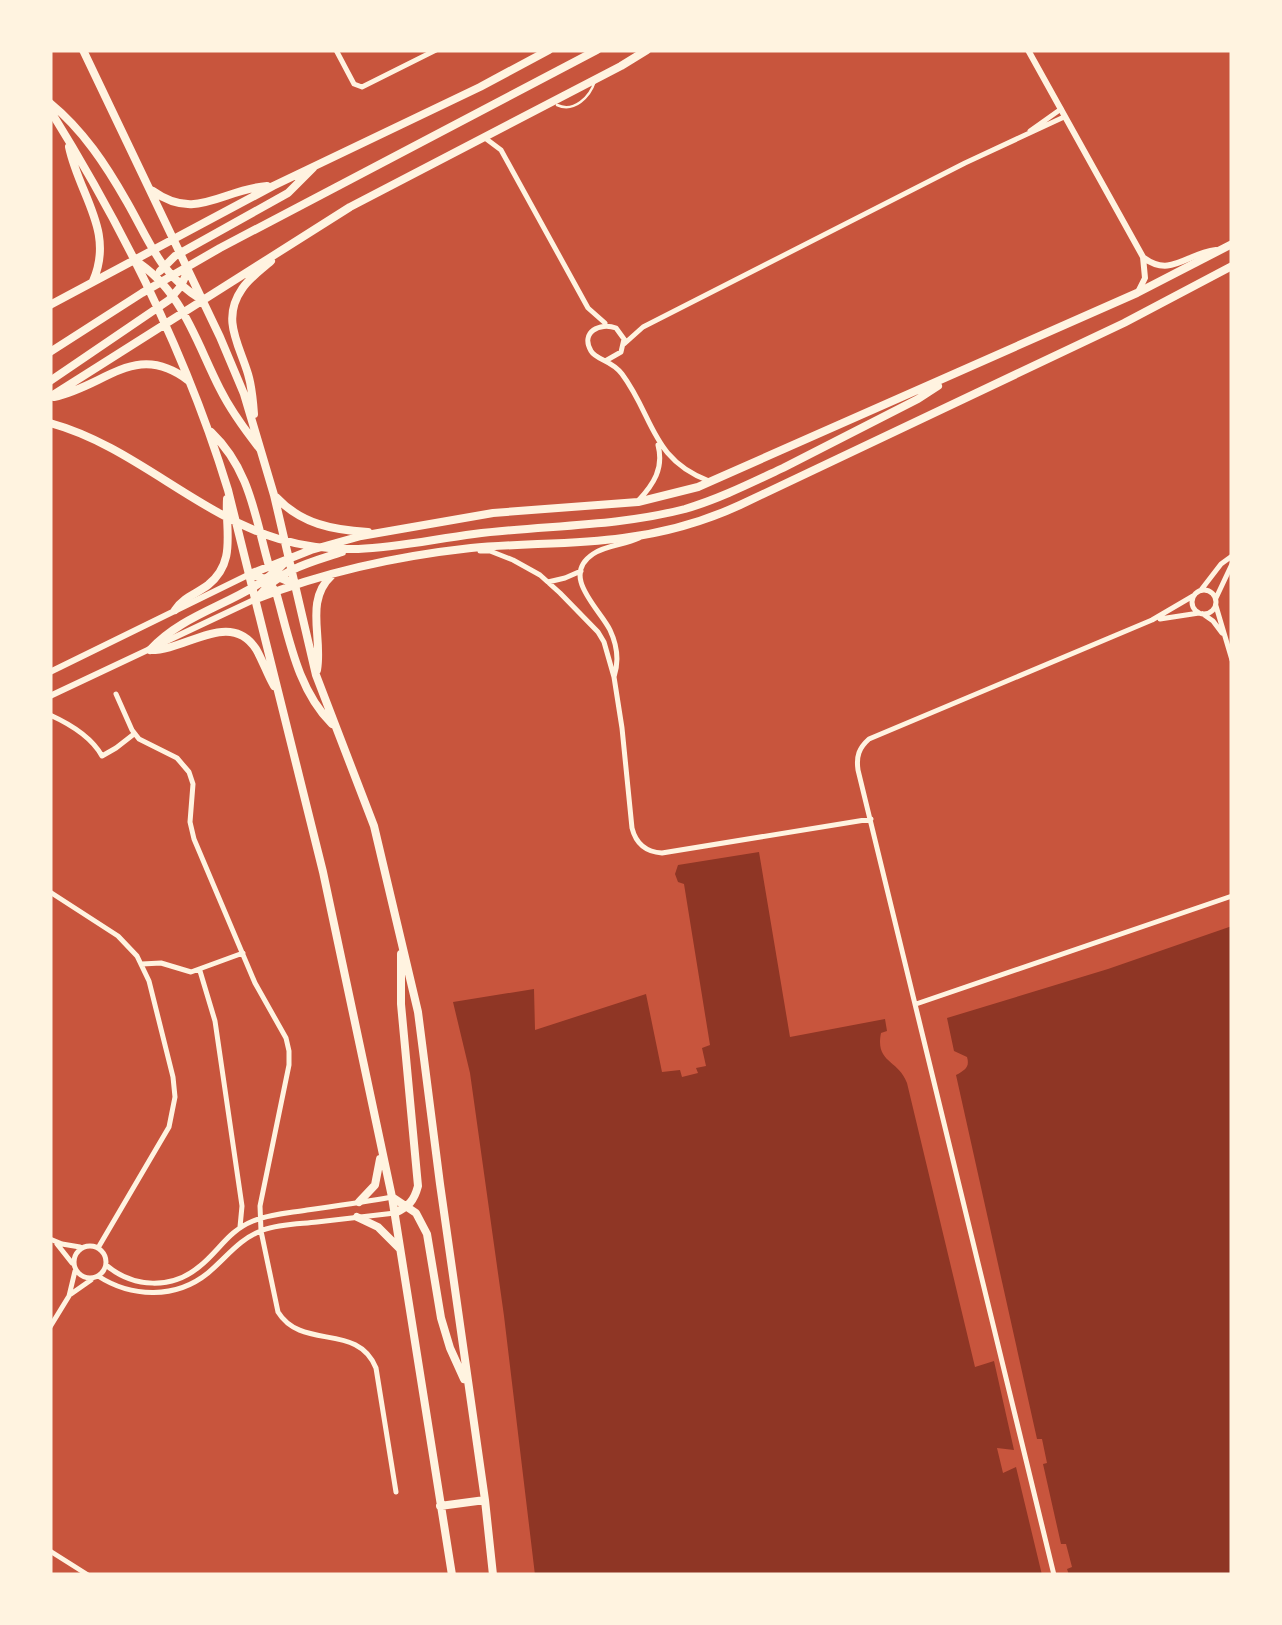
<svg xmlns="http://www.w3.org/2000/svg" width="1282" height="1625" font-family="'PT Sans',sans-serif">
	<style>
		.water { fill: #8f3625 }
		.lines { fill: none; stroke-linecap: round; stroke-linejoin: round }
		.service { stroke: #fff3e0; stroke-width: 2.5 }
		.minor { stroke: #fff3e0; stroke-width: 5 }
		.tertiary { stroke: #fff3e0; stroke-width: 6 }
		.primary { stroke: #fff3e0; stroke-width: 8 }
	</style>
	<rect width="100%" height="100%" fill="#c8553d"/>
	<path class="water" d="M759 852 790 1037 885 1019 887 1031 881 1033C875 1063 898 1059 907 1083L975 1367 994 1361 1014 1450 997 1448 1003 1473 1016 1467 1042 1575H535L504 1316 470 1073 453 1002 534 989 535 1030 646 994 662 1072 680 1070 682 1077 698 1073 696 1068 706 1066 702 1048 710 1045 684 884 678 882 675 874 678 865Z
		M1232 926V1575H1069L1067 1569 1072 1567 1066 1544H1061L1043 1464 1047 1463 1042 1439H1037L956 1075C965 1070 970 1067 967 1057L954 1051 947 1018 1108 969Z"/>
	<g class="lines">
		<path class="service" d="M557 105C574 113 590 97 595 81"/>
		<path class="minor" d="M336 50 354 84 362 87 436 50
			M1030 131 1061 109
			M485 138 501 150 588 308 605 323
			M624 344 643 327 965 163 1064 117
			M607 360 621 352 624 339 616 328C600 322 580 332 591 351 596 360 612 360 622 374 654 417 651 459 709 481
			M638 501C654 484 664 468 658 445
			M480 551H490L513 560 540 575 560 593 598 632 604 642 614 677 622 728 632 828C636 844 646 852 662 853L871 819
			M548 582 565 578 581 571
			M1201 590 1221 564 1232 556
			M1192 602a12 12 0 1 1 24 0a12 12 0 1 1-24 0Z
			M1216 598 1232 564
			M1216 606 1232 660
			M1203 614 1213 621 1222 633
			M1160 619 1199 613
			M614 677C619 662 617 645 610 630 599 608 560 576 593 554 606 545 625 545 639 538
			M116 694 132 730 139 739 177 758 189 772 193 784 190 822 194 839 255 983 286 1038 289 1051V1065L260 1206 261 1231 278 1312C302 1351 358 1322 376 1368L396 1492
			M50 715C70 724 91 736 102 756L116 748 134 734
			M50 892 118 936 137 956 149 981 173 1077 175 1097 169 1127 98 1248
			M142 964 161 963 191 972 243 953
			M200 971 215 1021 242 1206 240 1227
			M916 1004 1232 896
			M50 1239 62 1244 80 1247
			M57 1244 72 1263
			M74 1262a16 16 0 1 1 32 0a16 16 0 1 1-32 0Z
			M106 1265C133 1288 172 1290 200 1266 219 1251 228 1231 253 1221 270 1214 289 1213 307 1210 335 1206 364 1202 392 1197
			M98 1276C132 1298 176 1299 208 1273 227 1257 239 1239 263 1230 280 1224 299 1224 317 1222 343 1219 369 1216 395 1213
			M71 1294 91 1280
			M50 1327 69 1296 75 1271
			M50 1551 88 1575
			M1054 1575 858 770C856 756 859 748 869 739L1152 620 1193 596"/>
		<path class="tertiary" d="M1028 50 1143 257 1145 278 1138 292
			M1144 258C1171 278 1187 253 1216 250
			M50 672 250 574
			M50 696 256 599"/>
		<path class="primary" d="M83 50 220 337 244 394 274 495 316 675 374 826 418 1012 440 1184 485 1500 493 1575
			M50 103C83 130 106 165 127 202 150 242 160 275 202 300
			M50 110C124 229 187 356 228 490L323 872 392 1197 452 1575
			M69 147C79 195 115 231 93 281
			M153 191C196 222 223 189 267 186
			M134 260C182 289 196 342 220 389 231 411 245 430 260 449
			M160 271 175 256 288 193 313 168
			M50 305 273 186 480 87 549 50
			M50 352 142 293 220 248 597 50
			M50 381 169 300 181 286 188 270
			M50 397 350 207 621 66 647 50
			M54 397C106 386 136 340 189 381
			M254 414C253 400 252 387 248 374 239 344 221 319 242 289 249 278 261 270 271 261
			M50 423C134 446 196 514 279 539 350 560 405 543 474 534 545 525 616 527 685 509 719 499 751 483 783 468 828 445 873 422 918 399L938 386
			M211 432C250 469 255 517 269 566L278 577 295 584
			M276 497C301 524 333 530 368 532
			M250 574 311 550 361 536 493 513 638 502 698 487 1137 293 1232 244
			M252 575 266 579 276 592C289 637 297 689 332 724
			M259 596C280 569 312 562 342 552
			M256 599C324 572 398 556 471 548 521 543 573 545 623 538 663 533 703 522 740 505L1124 323 1232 266
			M175 610C184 597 196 594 208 585 237 562 225 531 227 499
			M150 650C188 608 250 602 287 560
			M150 650C186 651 230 609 256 649 263 661 267 674 274 686
			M317 670C323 637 304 601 332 575
			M392 1197 416 1213 427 1234 441 1318 450 1348 464 1379
			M359 1202 375 1185 380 1159
			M395 1213C409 1206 414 1201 418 1186L401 1004V954
			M357 1217 378 1227 400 1249
			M440 1506 485 1500"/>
	</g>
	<rect width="1282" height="1625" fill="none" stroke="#fff3e0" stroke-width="105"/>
</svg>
